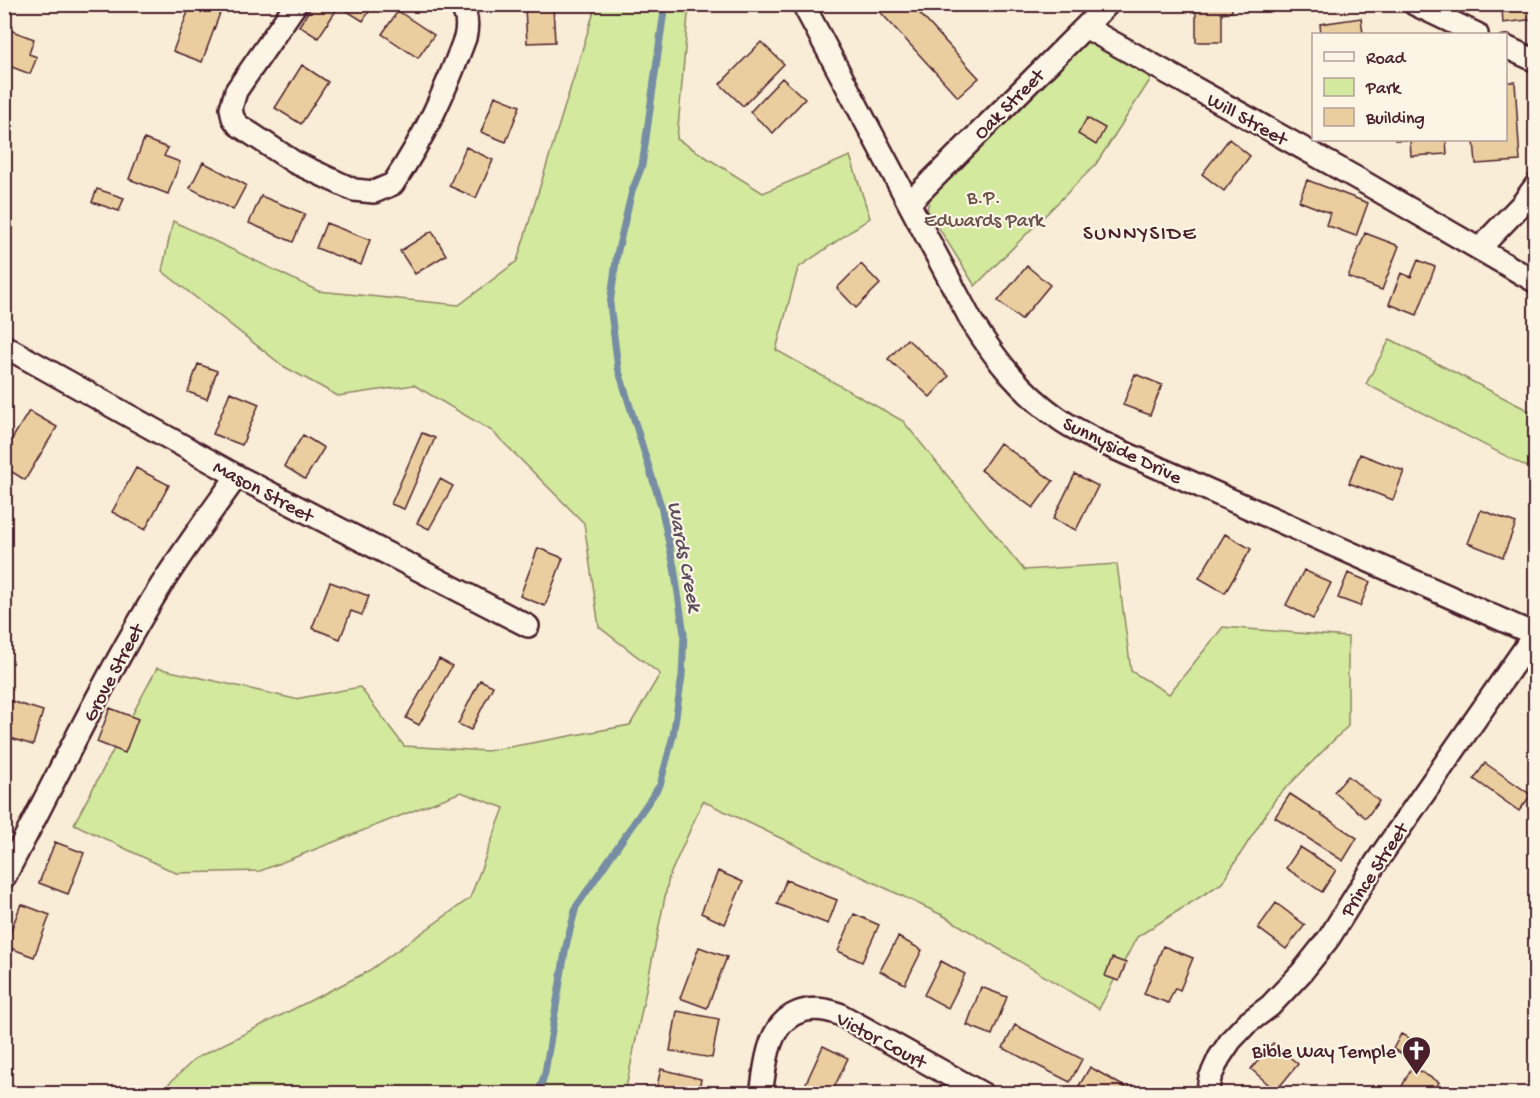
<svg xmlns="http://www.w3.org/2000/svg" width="1540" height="1098" font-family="'Gochi Hand',sans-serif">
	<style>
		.green { fill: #d2e99e; stroke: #8e8464; stroke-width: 1.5 }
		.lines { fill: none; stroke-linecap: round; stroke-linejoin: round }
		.stream { stroke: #768da4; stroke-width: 7 }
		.building { fill: #ebce9f; stroke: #4a1f2b; stroke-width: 1.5 }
		.street-casing { stroke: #4a1f2b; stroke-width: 26 }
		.street { stroke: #fcf5e5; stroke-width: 21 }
		.labels { text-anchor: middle; stroke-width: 4.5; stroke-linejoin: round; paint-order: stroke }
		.street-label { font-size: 20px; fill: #4a1f2b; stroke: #fcf5e5 }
		.park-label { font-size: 20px; fill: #6c5248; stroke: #fcf5e5 }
		.poi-label { font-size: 20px; fill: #4a1f2b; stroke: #fcf5e5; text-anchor: end }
		.neighbourhood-label { font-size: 21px; letter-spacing: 1.5px; fill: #4a1f2b; stroke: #fcf5e5 }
		.water-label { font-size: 21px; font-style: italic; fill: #5c4d5e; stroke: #fcf5e5 }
	</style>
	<rect width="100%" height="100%" fill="#f9edd7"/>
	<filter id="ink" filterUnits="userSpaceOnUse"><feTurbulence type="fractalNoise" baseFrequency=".0167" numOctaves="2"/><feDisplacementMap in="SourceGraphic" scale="12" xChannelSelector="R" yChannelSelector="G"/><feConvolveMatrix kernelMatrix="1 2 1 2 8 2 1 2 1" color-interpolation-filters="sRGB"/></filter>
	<g filter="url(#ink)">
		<path class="green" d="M596 5H692L688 15 677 139 763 193 850 156 870 218 798 268 776 350 903 421 1024 570 1117 564 1131 671 1169 694 1223 627 1348 637V726L1276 798 1222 883 1137 937 1099 1009 944 916 703 801 669 877 625 1093H159L196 1058 367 972 470 898 504 808 461 792 260 871 176 873 74 824 157 668 295 699 360 687 404 746 487 751 630 725 660 674 599 627 584 523 492 431 414 385 338 396 283 366 162 271 173 221 318 291 459 305 517 261Z
			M1087 38 1152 77 1096 164 975 286 927 209 933 188Z
			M1390 339 1535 414V471L1366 384Z"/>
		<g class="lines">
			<path class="stream" d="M538 1094 545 1073 566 946 576 907 660 785 673 736 682 676 684 634 674 567 661 506 618 368 610 304 617 254 632 191 642 166 665 4"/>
		</g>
		<path class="building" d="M191 4H198L220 13 202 62 173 51Z
			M313 4H374L363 21 339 6 318 38 299 26Z
			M706 4H719L714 11Z
			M873 4H911L979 78 958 97Z
			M1196 4H1232V12L1222 13V42H1196Z
			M1486 4H1536V19L1503 23 1502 9 1486 11Z
			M553 6 555 42 527 43 525 8Z
			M398 11 434 35 418 58 382 34Z
			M1361 18 1363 34H1321L1320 24Z
			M4 28 34 39 29 54 37 57 30 74 4 64Z
			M761 42 784 64 743 106 720 84Z
			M302 65 328 82 301 124 275 108Z
			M782 78 805 99 773 133 750 112Z
			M1506 82H1515L1520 161 1476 164 1474 140H1506Z
			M495 96 520 106 506 142 481 132Z
			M1087 118 1105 128 1096 145 1078 134Z
			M144 139 168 148 164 156 180 162 168 194 129 179Z
			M1229 139 1250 156 1224 191 1202 174Z
			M1394 140H1446L1447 154 1411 156 1410 140Z
			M466 147 493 160 476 198 449 186Z
			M203 162 246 185 233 210 190 188Z
			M1307 180 1368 203 1356 236 1326 225 1330 213 1299 201Z
			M97 189 124 198 119 211 92 202Z
			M261 196 305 214 293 242 249 223Z
			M326 223 370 240 361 265 316 248Z
			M432 231 446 255 415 274 400 251Z
			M1365 233 1399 246 1382 290 1348 277Z
			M1418 260 1435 267 1417 315 1389 304 1401 273 1411 277Z
			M861 264 880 284 856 308 837 288Z
			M1027 266 1050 285 1021 320 998 301Z
			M907 339 949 376 930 397 888 359Z
			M198 364 217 371 207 399 188 392Z
			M1135 374 1162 385 1150 415 1123 405Z
			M230 392 259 404 242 445 213 434Z
			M29 411 57 427 25 480 4 467V452Z
			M422 433 435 438 404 509 391 504Z
			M303 435 324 448 305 479 284 466Z
			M1000 443 1053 481 1033 508 981 470Z
			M1360 454 1404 471 1393 500 1349 483Z
			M136 468 169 485 145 530 112 512Z
			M1075 474 1098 486 1076 530 1053 519Z
			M440 479 453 486 429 529 417 523Z
			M1481 510 1516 523 1503 557 1468 543Z
			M1225 534 1251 549 1225 593 1199 578Z
			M538 548 563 558 545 606 520 596Z
			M1304 570 1331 583 1313 619 1286 605Z
			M1348 573 1370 582 1360 606 1338 598Z
			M330 582 369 596 362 615 351 611 340 639 312 628Z
			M439 659 452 666 419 725 406 718Z
			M480 680 493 686 471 730 458 724Z
			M4 699 43 711 33 745 4 736Z
			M110 708 138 719 125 753 97 742Z
			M1485 763 1531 795 1519 811 1474 779Z
			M1348 776 1379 801 1366 818 1334 792Z
			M1290 794 1357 838 1343 861 1275 817Z
			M55 842 84 853 68 894 39 883Z
			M1300 847 1336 870 1322 892 1286 868Z
			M718 871 743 882 725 924 701 913Z
			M786 880 837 900 828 924 777 904Z
			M1276 903 1305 925 1286 949 1258 928Z
			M21 904 50 915 34 957 5 946Z
			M854 914 879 925 862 962 838 951Z
			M898 937 922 950 905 984 880 971Z
			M1163 946 1193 958 1180 990 1175 988 1168 1003 1144 994Z
			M699 947 727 957 707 1008 680 998Z
			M1112 958 1126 963 1119 981 1105 976Z
			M941 961 965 974 948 1008 924 995Z
			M981 987 1007 997 992 1035 967 1025Z
			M677 1011 719 1019 712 1058 670 1051Z
			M1015 1025 1082 1059 1070 1082 1003 1048Z
			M1401 1034 1420 1044 1412 1059 1393 1049Z
			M1273 1043 1298 1064 1276 1091 1251 1069Z
			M823 1046 848 1058 831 1094H801Z
			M1090 1067 1137 1094H1081L1076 1091Z
			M1412 1067 1439 1082 1433 1094H1398Z
			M661 1069 701 1079 698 1094H655Z"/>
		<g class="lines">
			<defs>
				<path id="street" d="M296 4 236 91 231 108 233 118 238 125 294 162 354 190 374 192 393 184C425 136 445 92 465 38 468 26 468 15 460 4
					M803 4 972 322C997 361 1020 391 1058 418 1070 427 1085 434 1098 441L1536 635
					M1414 4 1477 34
					M1085 27 1360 180 1536 282
					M1506 47 1536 61
					M909 203 1108 4
					M1479 249 1522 204 1536 185
					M4 346 237 476 528 626
					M4 878C53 785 98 690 152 600 178 557 208 517 237 476
					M761 1094C764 1077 765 1059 771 1043 782 1011 810 1003 839 1014L983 1094
					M1207 1094 1210 1078 1219 1058 1231 1040 1246 1024 1270 1006 1302 972 1329 938 1375 864 1534 635"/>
			</defs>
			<use href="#street" class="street-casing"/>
			<use href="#street" class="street"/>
		</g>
	</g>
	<defs>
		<symbol id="church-pin" viewBox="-11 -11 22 30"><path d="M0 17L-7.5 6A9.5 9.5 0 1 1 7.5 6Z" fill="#4a1f2b" stroke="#fcf5e5"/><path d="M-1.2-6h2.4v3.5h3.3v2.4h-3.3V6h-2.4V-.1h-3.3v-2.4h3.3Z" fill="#fff"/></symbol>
	</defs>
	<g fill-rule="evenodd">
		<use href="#church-pin" x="1400" y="1034" width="33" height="45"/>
	</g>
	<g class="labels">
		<g class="street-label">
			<text transform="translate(1008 103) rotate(-45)" y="7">Oak Street</text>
			<text transform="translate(1248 118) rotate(29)" y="7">Will Street</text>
			<text transform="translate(1123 449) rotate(26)" y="7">Sunnyside Drive</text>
			<text transform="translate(264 490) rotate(28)" y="7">Mason Street</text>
			<text transform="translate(112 672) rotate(-62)" y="7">Grove Street</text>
			<text transform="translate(1373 869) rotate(-57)" y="7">Prince Street</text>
			<text transform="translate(882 1039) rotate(28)" y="7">Victor Court</text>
		</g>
		<g class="park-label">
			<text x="984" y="203">B.P.<tspan x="984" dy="23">Edwards Park</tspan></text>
		</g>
		<g class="poi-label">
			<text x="1396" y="1057">Bible Way Temple</text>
		</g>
		<g class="neighbourhood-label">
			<text x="1140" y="239">SUNNYSIDE</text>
		</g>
		<g class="water-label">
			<text transform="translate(686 556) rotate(79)" y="7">Wards Creek</text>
		</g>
	</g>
	<rect width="1540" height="1098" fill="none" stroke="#fcf5e5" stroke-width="24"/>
	<rect x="12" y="12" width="1516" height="1074" fill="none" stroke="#4a1f2b" stroke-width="2" filter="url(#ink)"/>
	<rect x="1312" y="33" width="195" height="108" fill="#fcf5e5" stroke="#b59f9b" stroke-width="1.5"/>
	<rect x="1324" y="52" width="30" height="9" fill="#fcf5e5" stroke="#b59f9b" stroke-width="1.5"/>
	<text x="1366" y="63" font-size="18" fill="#4a1f2b">Road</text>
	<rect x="1324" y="78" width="30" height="18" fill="#d2e99e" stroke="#b59f9b" stroke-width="1.5"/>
	<text x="1366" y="93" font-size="18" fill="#4a1f2b">Park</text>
	<rect x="1324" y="108" width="30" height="18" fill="#ebce9f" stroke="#b59f9b" stroke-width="1.5"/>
	<text x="1366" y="123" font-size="18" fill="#4a1f2b">Building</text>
</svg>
